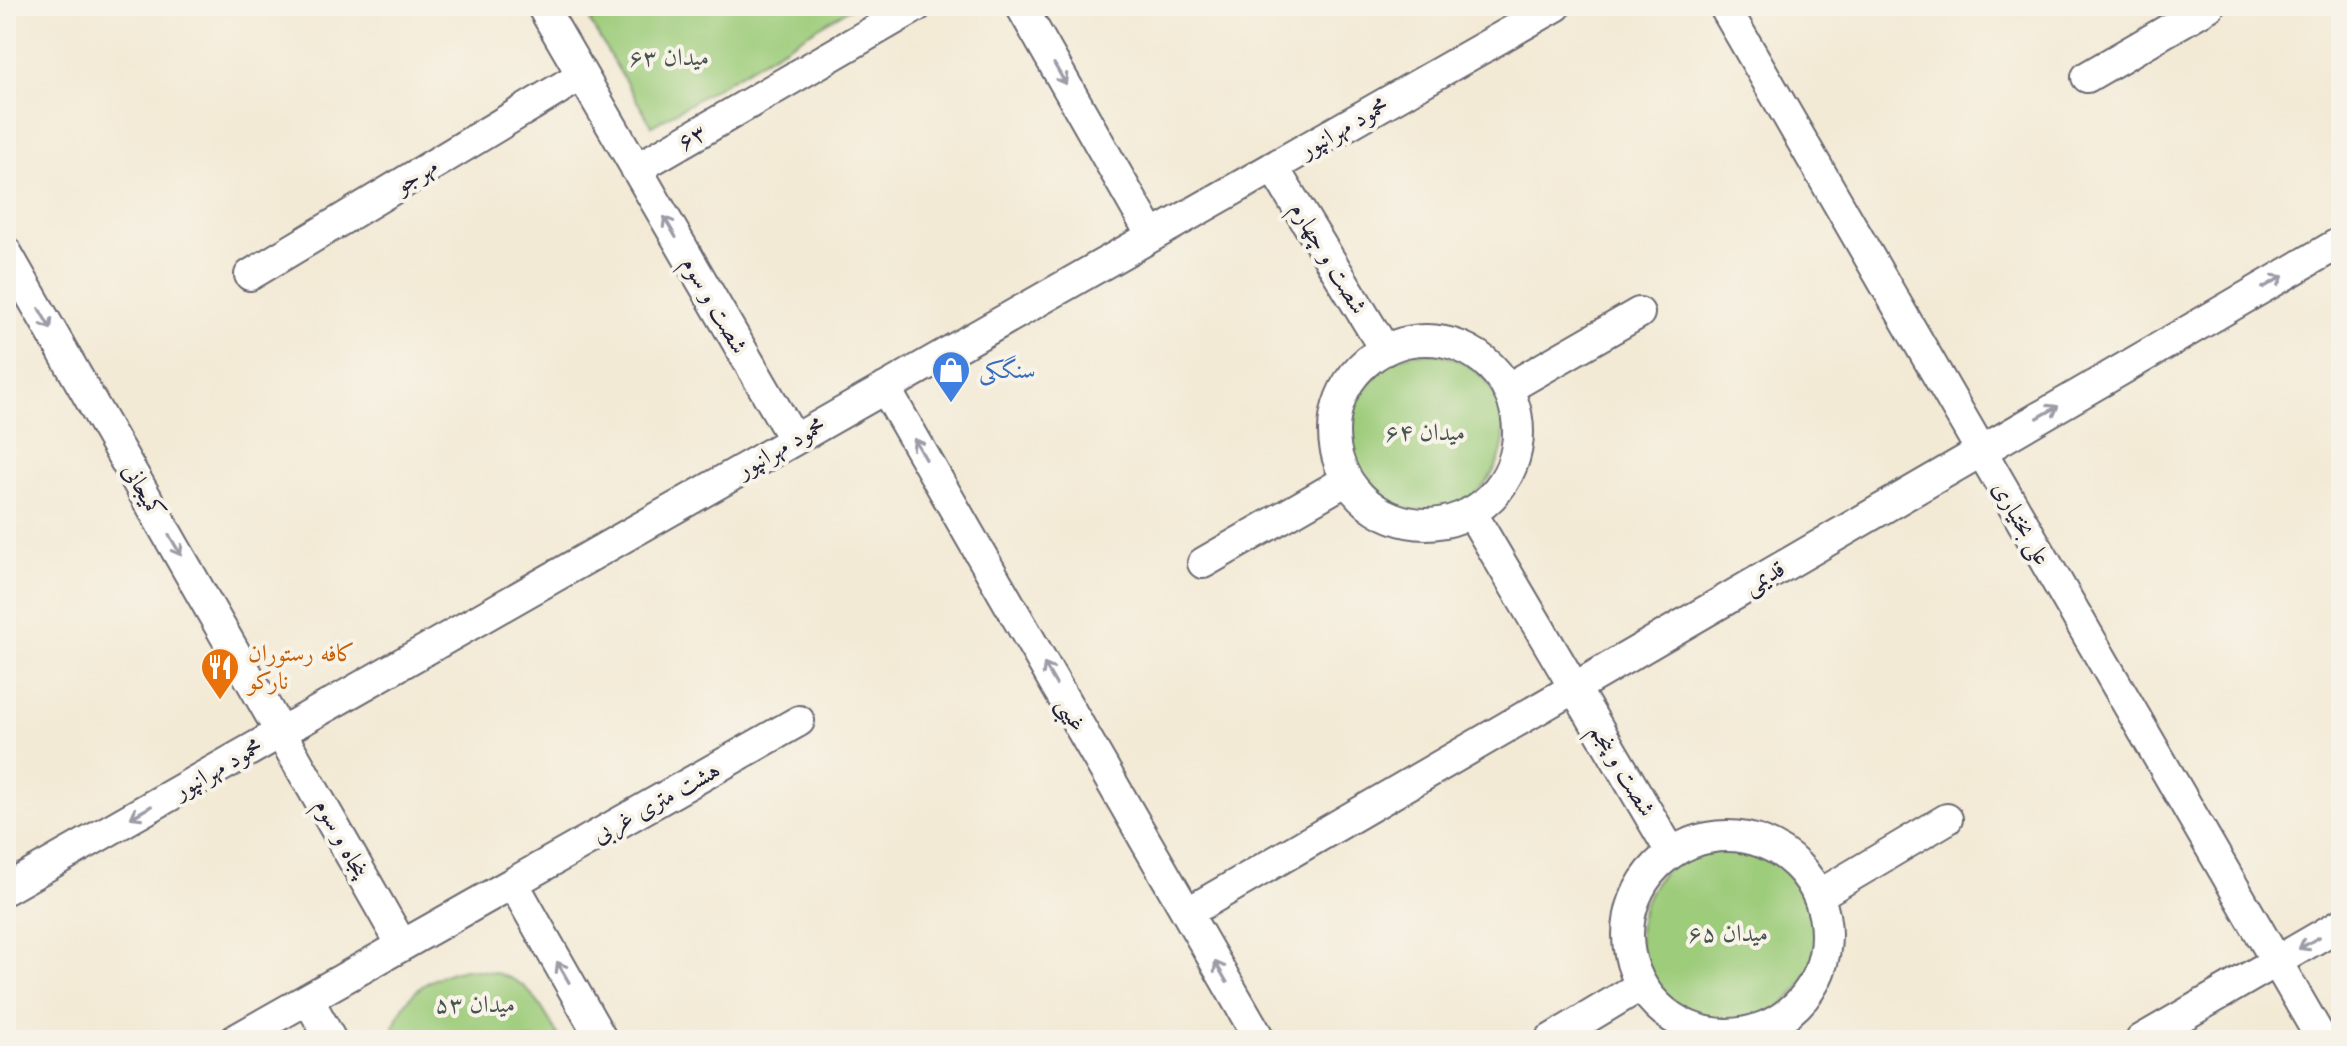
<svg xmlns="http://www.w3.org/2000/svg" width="2347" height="1046" font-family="Cardo,Amiri,serif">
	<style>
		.green { fill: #9dcc7a; stroke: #60775a; stroke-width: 2 }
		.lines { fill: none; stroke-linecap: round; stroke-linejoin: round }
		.minor-casing { stroke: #6b6871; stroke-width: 34 }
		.minor { stroke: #fff; stroke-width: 30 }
		.oneway { stroke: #9c9ca7 }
		.labels { text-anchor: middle; stroke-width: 8; stroke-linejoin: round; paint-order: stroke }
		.park-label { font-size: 24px; fill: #47554e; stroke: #f7f3e8 }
		.street-label { font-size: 24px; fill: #22223b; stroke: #f7f3e8 }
		.shop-label { font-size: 24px; fill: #366cbe; stroke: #f7f3e8; text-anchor: start }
		.food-label { font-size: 24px; fill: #c56008; stroke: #f7f3e8; text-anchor: start }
	</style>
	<rect width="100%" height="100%" fill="#f7f3e8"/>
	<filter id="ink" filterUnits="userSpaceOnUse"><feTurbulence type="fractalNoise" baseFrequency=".0125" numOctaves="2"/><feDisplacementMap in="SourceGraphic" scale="16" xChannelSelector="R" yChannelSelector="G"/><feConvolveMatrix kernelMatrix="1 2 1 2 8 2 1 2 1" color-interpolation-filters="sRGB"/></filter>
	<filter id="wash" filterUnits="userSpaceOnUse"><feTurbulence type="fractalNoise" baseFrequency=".006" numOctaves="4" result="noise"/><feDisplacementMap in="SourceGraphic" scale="32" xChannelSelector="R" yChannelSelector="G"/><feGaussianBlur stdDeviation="1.8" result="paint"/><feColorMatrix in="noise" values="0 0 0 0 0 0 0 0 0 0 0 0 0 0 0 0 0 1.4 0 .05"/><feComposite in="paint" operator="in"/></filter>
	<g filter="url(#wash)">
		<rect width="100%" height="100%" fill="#f3ead5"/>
		<path class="green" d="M617 6H854L652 126 590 22Z
			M1346 432a79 79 0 1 1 158 0a79 79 0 1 1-158 0Z
			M1639 934a89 89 0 1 1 178 0a89 89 0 1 1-178 0Z
			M464 969C525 971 533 993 561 1040H390C401 997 421 979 464 969Z"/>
	</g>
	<g filter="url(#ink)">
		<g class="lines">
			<defs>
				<path id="minor" d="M542 6 794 440
					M1021 6 1152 236
					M1724 6 2322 1040
					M2087 77 2209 6
					M1273 167 1385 350
					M636 169 917 6
					M6 252 402 945
					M250 275 582 75
					M1334 432a92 92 0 1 1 184 0a92 92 0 1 1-184 0Z
					M885 388 1260 1040
					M1507 389 1639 313
					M1471 512 1671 852
					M1203 563 1347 480
					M1628 935a99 99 0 1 1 198 0a99 99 0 1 1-198 0Z
					M513 883 602 1040
					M6 889 1556 6
					M1819 895 1947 819
					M1187 913 2341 242
					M308 999 331 1040
					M235 1040 799 721
					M1550 1040 1640 986
					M2141 1040 2341 924"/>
			</defs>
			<use href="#minor" class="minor-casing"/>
			<use href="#minor" class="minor"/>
		</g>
		<defs><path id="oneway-shaft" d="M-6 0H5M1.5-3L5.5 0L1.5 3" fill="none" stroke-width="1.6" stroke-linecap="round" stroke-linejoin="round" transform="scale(2)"/></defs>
		<g class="oneway">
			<use href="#oneway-shaft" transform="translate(1060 74) rotate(60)"/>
			<use href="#oneway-shaft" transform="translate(670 227) rotate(-120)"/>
			<use href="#oneway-shaft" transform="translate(2273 282) rotate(-30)"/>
			<use href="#oneway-shaft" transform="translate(45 319) rotate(60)"/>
			<use href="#oneway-shaft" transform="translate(2048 412) rotate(-30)"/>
			<use href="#oneway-shaft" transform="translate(920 449) rotate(-120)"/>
			<use href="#oneway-shaft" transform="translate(175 545) rotate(60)"/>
			<use href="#oneway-shaft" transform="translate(1050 674) rotate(-120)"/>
			<use href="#oneway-shaft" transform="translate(141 812) rotate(150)"/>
			<use href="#oneway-shaft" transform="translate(2309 943) rotate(150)"/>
			<use href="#oneway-shaft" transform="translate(563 972) rotate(-120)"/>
			<use href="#oneway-shaft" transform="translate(1221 972) rotate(-120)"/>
		</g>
	</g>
	<defs>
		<symbol id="shop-pin" viewBox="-11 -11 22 30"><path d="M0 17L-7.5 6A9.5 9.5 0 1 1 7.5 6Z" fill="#3f7fe0" stroke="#f7f3e8"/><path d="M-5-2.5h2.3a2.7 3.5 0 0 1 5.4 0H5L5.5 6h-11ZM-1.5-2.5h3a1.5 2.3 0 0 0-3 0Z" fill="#fff"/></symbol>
		<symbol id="restaurant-pin" viewBox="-11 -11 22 30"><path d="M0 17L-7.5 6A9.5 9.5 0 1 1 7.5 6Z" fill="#e8710a" stroke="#f7f3e8"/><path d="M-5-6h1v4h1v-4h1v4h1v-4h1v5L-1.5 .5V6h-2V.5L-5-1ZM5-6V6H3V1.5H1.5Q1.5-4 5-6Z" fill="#fff"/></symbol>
	</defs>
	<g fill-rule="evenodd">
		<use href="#shop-pin" x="929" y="348" width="44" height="60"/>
		<use href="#restaurant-pin" x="198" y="645" width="44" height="60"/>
	</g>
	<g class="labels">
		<g class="park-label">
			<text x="669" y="65">میدان ۶۳</text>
			<text x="1425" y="440">میدان ۶۴</text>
			<text x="1728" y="941">میدان ۶۵</text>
			<text x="475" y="1012">میدان ۵۳</text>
		</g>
		<g class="street-label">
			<text transform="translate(1344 127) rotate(-30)" y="8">محمود مهرانپور</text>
			<text transform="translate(692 137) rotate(-30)" y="8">۶۳</text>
			<text transform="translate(416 175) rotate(-31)" y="8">مهرجو</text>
			<text transform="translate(1329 258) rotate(59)" y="8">شصت و چهارم</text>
			<text transform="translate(715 305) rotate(60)" y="8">شصت و سوم</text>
			<text transform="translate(781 447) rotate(-30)" y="8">محمود مهرانپور</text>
			<text transform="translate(144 491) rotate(60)" y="8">کمیجانی</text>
			<text transform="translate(2022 523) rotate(60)" y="8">علی بختیاری</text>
			<text transform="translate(1764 577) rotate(-30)" y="8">قدیمی</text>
			<text transform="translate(1072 714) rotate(60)" y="8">غیبی</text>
			<text transform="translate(218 768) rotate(-30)" y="8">محمود مهرانپور</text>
			<text transform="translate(1623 770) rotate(59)" y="8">شصت و پنجم</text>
			<text transform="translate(656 802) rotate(-29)" y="8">هشت متری غربی</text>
			<text transform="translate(342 838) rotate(61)" y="8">پنجاه و سوم</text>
		</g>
		<g class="shop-label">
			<text x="979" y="378">سنگکی</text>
		</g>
		<g class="food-label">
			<text x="248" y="661">کافه رستوران<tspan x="248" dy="28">نارکو</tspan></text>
		</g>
	</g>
	<rect width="2347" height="1046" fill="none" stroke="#f7f3e8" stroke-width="32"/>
</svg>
